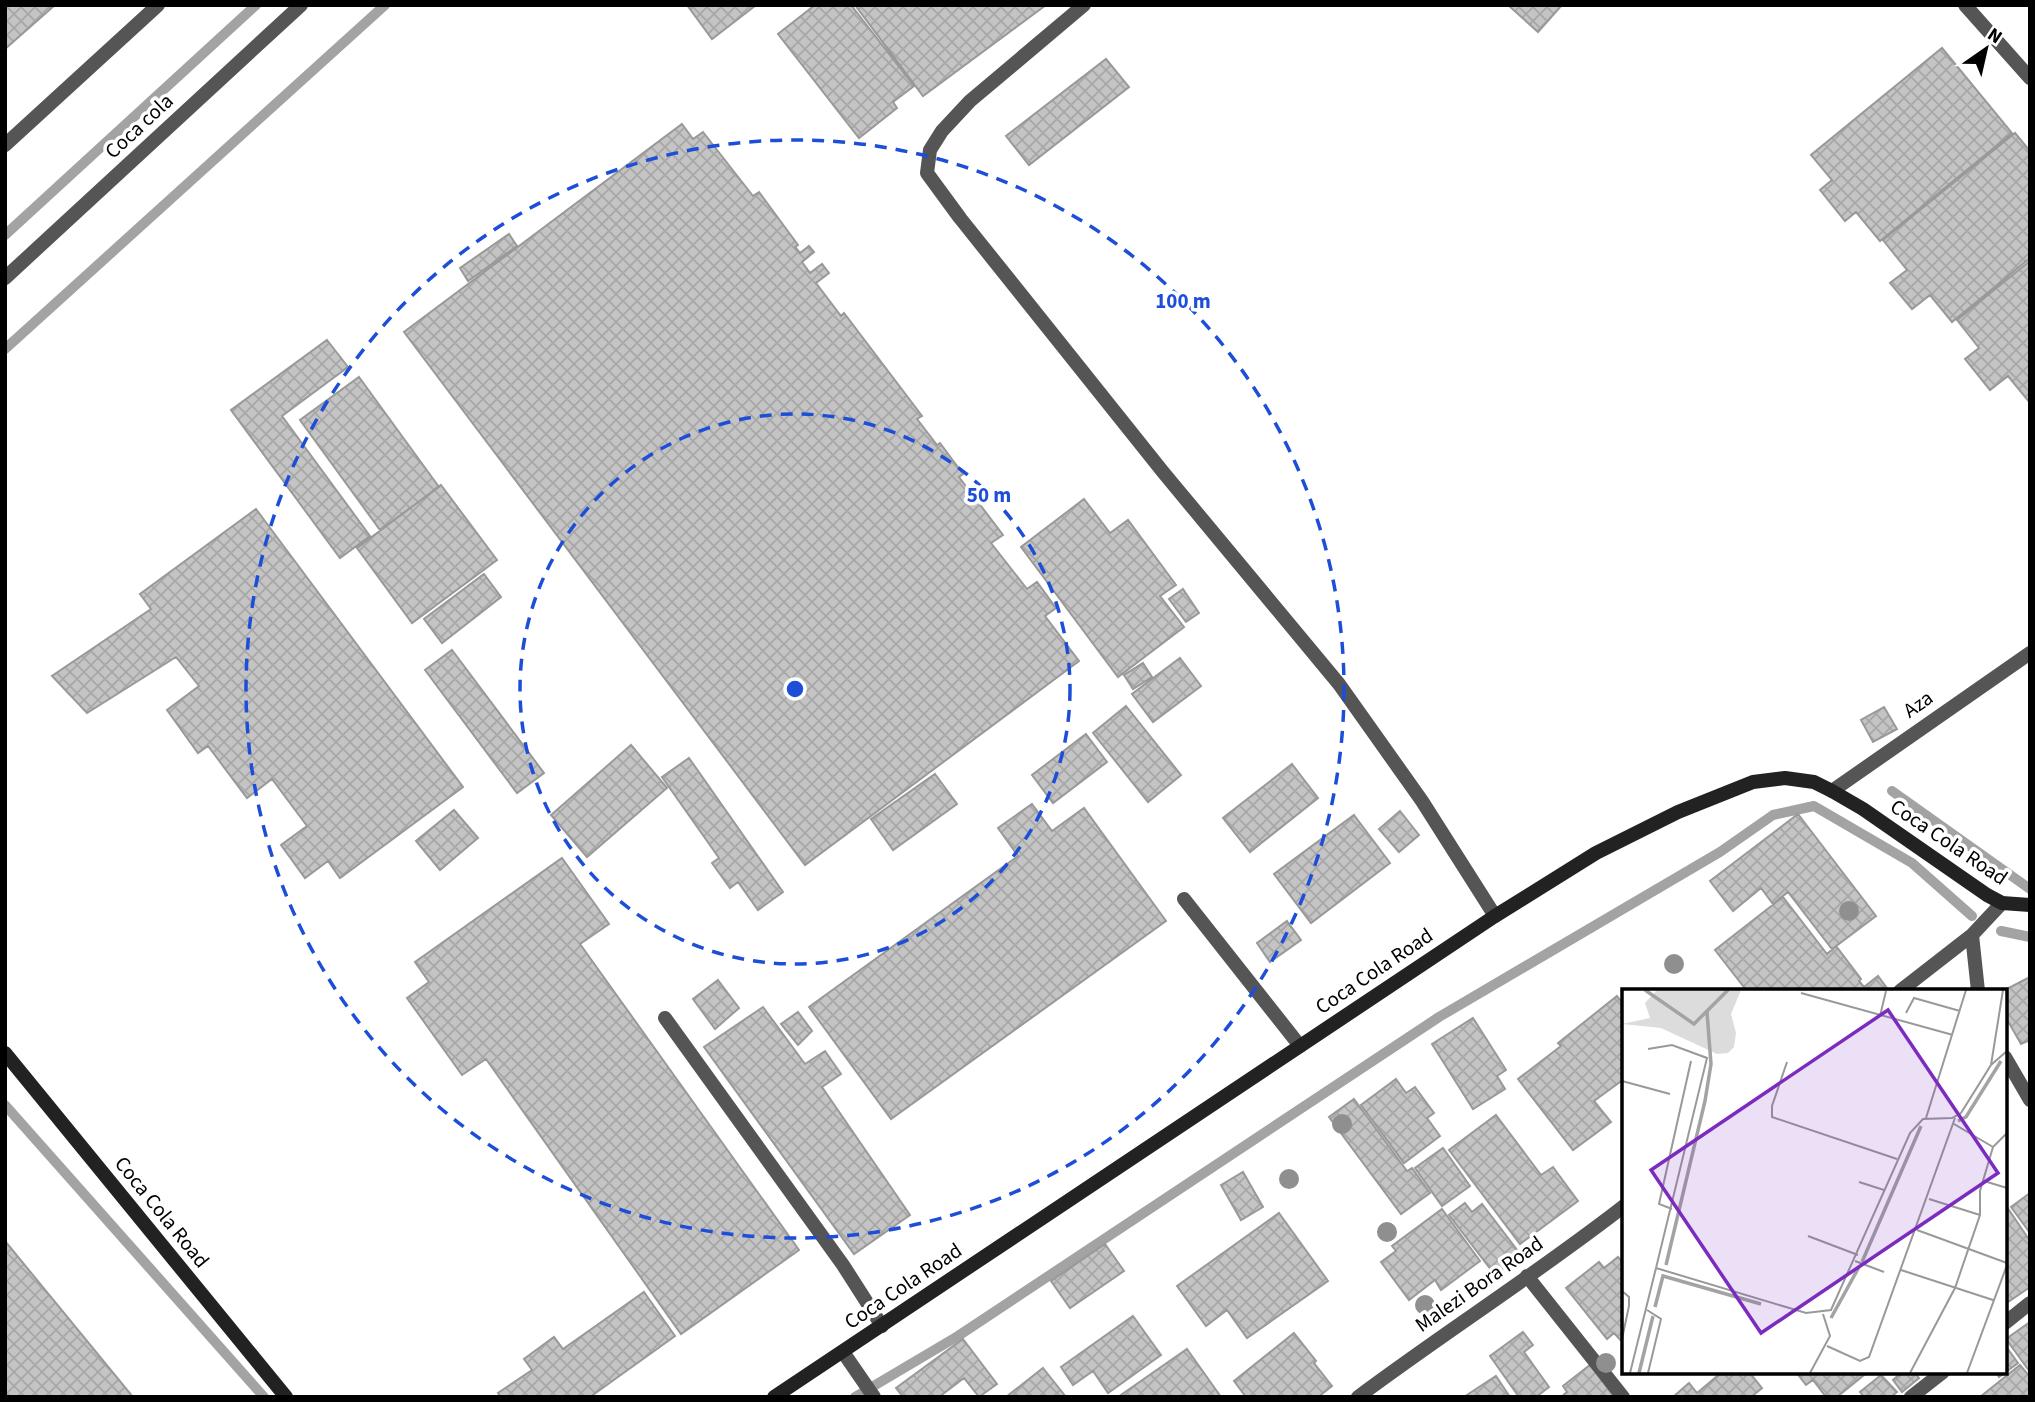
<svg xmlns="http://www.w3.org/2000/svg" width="2035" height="1402" font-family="'Source Sans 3',sans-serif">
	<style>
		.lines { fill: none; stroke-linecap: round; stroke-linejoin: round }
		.stream { stroke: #a3a3a3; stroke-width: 10 }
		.building { fill: url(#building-cross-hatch); stroke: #999; stroke-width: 2 }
		.lane { stroke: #555; stroke-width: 14 }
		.street { stroke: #555; stroke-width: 14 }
		.secondary { stroke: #222; stroke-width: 14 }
		.tree { fill: #8f8f8f }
		.ring { fill: none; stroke: #1d4ed8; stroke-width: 3.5; stroke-dasharray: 12 9 }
		.labels { text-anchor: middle; stroke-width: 7; stroke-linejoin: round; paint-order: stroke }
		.street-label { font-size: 21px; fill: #000; stroke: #fff }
		.inset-river { fill: none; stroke: #a3a3a3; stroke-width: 3.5 }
		.inset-road { fill: none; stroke: #999; stroke-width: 2 }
		.view { fill: #7b2cbf; fill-opacity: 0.15; stroke: #7b2cbf; stroke-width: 3.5 }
		.inset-edge { fill: none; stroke: #000; stroke-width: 3.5 }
		.centre { fill: #1d4ed8; stroke: #fff; stroke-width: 3.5 }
		.ring-label { font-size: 21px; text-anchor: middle; font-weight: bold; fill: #1d4ed8; stroke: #fff; stroke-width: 7; stroke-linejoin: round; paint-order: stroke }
	</style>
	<defs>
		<pattern id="building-cross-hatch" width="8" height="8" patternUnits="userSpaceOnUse" patternTransform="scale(1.75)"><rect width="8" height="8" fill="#c4c4c4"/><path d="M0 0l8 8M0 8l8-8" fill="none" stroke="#a7a7a7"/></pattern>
	</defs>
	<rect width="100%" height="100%" fill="#fff"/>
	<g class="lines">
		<path class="stream" d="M5 235 256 5
			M5 349 385 5
			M1892 791 2030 889
			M2001 931 2030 937
			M5 1105 264 1397
			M855 1397 958 1336 1439 1017 1720 852 1773 815 1814 806 1912 863 1972 916"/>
	</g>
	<path class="building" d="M5 5H55L5 49Z
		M687 5H754L755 6 712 39Z
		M815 5H851L914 86 893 102 897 108 859 138 778 34Z
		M855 5H1046L923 96Z
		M1508 5H1562L1538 32Z
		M1942 48 2012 133 1880 241 1856 212 1845 221 1820 190 1832 180 1811 155Z
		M1106 59 1129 87 1029 165 1006 136Z
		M682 124 693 139 703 132 753 196 759 192 798 245 795 247 800 253 809 246 814 252 802 262 810 273 822 264 829 273 816 283 841 316 844 313 922 416 917 419 937 445 940 443 963 474 959 477 1003 535 991 543 1027 589 1037 582 1056 608 1045 616 1079 661 805 865 404 332Z
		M2015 133 2030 151V258L1952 322 1930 295 1912 309 1890 283 1907 270 1883 240Z
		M509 234 517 246 468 281 460 268Z
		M2030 261V403L2008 376 1990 390 1965 359 1979 348 1957 320Z
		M327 340 348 367 282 416 370 536 340 558 231 410Z
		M359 377 439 487 380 530 300 420Z
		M441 485 497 560 412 623 357 548Z
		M1084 499 1110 533 1128 520 1176 585 1160 596 1184 627 1118 677 1021 547Z
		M256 509 463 787 340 878 328 861 305 878 281 845 307 826 272 779 247 798 208 746 198 753 167 710 199 686 176 657 87 713 52 676 151 609 140 594Z
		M484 574 501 597 442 643 424 619Z
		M1183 589 1199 613 1186 622 1169 599Z
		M452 650 544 773 517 793 425 670Z
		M1180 658 1201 686 1153 722 1132 694Z
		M1143 663 1152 677 1133 689 1124 675Z
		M1126 706 1181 775 1148 802 1093 733Z
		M1884 707 1897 729 1873 742 1861 720Z
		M1086 734 1107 762 1053 803 1032 775Z
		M631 745 667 788 587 857 551 815Z
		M689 758 783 892 758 910 738 882 730 888 712 863 719 858 662 777Z
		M1292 764 1318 798 1250 852 1223 818Z
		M935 774 957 804 893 850 871 819Z
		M1032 804 1052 831 1084 808 1166 921 891 1119 809 1007 1018 856 998 828Z
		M454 810 478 838 440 870 416 841Z
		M1400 811 1419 835 1399 852 1379 829Z
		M1798 814 1876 916 1832 949 1788 892 1773 904 1761 888 1733 911 1710 881Z
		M1354 815 1390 863 1311 923 1274 874Z
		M562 858 609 924 580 944 799 1250 681 1334 486 1059 462 1075 407 998 429 982 415 962Z
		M1783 897 1827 954 1836 946 1861 979 1859 981 1864 987 1878 976 1889 991H1747L1715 950Z
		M1287 921 1301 940 1270 962 1257 943Z
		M2030 977V1040L2021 1044 2005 1016V991H2003Z
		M718 980 739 1008 715 1029 693 999Z
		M1617 996 1624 1005V1079L1594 1101 1611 1122 1573 1150 1518 1079 1561 1046 1558 1043Z
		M763 1007 805 1064 825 1051 841 1074 822 1087 910 1215 854 1254 704 1047Z
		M798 1012 812 1031 798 1045 781 1024Z
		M1473 1018 1506 1070 1497 1076 1505 1089 1473 1109 1432 1044Z
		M1396 1079 1406 1093 1415 1087 1434 1113 1427 1118 1440 1136 1404 1163 1361 1105Z
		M1354 1099 1407 1171 1412 1168 1430 1193 1401 1214 1329 1117Z
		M1496 1115 1541 1175 1553 1167 1578 1201 1520 1244 1449 1150Z
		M1443 1148 1470 1186 1442 1206 1415 1168Z
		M1243 1172 1263 1207 1241 1220 1221 1185Z
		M2030 1193V1233L2011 1207Z
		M1465 1203 1472 1212 1482 1204 1521 1255 1495 1275 1449 1215Z
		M2005 1204 2030 1241V1287L2005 1304Z
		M1442 1209 1480 1261 1441 1290 1435 1280 1409 1300 1381 1262 1396 1251 1392 1246Z
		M1279 1213 1328 1281 1247 1338 1227 1310 1206 1326 1177 1286Z
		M5 1241 133 1397H5Z
		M1105 1244 1124 1271 1070 1308 1051 1281Z
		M1618 1257 1624 1264V1344L1614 1333 1607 1339 1566 1288 1599 1262 1604 1268Z
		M644 1292 675 1336 590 1397H501L498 1393 532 1370 524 1359 554 1337 563 1349Z
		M1133 1316 1161 1355 1108 1393 1093 1371 1073 1385 1061 1367Z
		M2030 1322V1372L2006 1339Z
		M1523 1332 1533 1345 1524 1352 1549 1387 1536 1397H1519L1490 1356Z
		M1294 1333 1316 1361 1314 1363 1332 1386 1318 1397H1246L1234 1381Z
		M963 1339 997 1384 979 1397 964 1378 939 1397H903L896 1388Z
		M2005 1345 2018 1363 1999 1377 1996 1372H2005Z
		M1187 1349 1221 1397H1118Z
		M1590 1365 1614 1397H1561L1567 1392 1563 1386Z
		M2020 1365 2030 1377V1397H1980Z
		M1043 1368 1066 1397H1006Z
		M1722 1372H1749L1762 1388 1751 1397H1673L1689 1383 1697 1393Z
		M1796 1372H1862L1864 1375 1837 1397H1826L1813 1380 1806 1385Z
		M1902 1372H1914L1919 1378 1902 1392 1893 1380Z
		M1881 1375 1897 1392 1891 1397H1864L1860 1392Z
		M1496 1376 1510 1397H1464Z"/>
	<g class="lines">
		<path class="lane" d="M1084 5 970 101 942 131 930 150 927 173 960 218 1163 472 1339 684 1422 801 1495 916
			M5 145 158 5
			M5 278 301 5
			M1184 899 1300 1046
			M665 1018 843 1265 882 1326
			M843 1352 874 1397"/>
		<path class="street" d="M1965 5 2030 78
			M1832 791 2030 653
			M1972 935 1978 991
			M1900 991 1972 935 2002 903
			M2005 1057 2030 1100
			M1527 1276 1623 1397
			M2005 1323 2030 1303
			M1358 1397C1445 1332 1538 1273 1624 1206
			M1911 1397 1943 1372"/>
		<path class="secondary" d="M5 1053 286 1397
			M774 1397 1495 916 1596 853 1678 812 1753 782 1785 778 1814 782 1832 791 1863 809 1987 895 2002 903 2030 905"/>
	</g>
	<g class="tree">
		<circle cx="1849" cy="911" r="10"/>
		<circle cx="1674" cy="964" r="10"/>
		<circle cx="1342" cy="1124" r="10"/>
		<circle cx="1289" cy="1179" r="10"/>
		<circle cx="1387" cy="1232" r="10"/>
		<circle cx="1425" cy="1305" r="10"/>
		<circle cx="1606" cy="1363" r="10"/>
	</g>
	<g class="ring">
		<circle cx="795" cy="689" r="275"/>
		<circle cx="795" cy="689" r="549"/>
	</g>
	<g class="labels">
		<g class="street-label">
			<text transform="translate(139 126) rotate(-43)" y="7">Coca cola</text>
			<text transform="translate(1918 704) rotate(-35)" y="7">Aza</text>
			<text transform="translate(1949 842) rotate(34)" y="7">Coca Cola Road</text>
			<text transform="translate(1374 971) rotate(-34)" y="7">Coca Cola Road</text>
			<text transform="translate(162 1212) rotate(51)" y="7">Coca Cola Road</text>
			<text transform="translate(1479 1284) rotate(-35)" y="7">Malezi Bora Road</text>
			<text transform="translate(903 1286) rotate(-34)" y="7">Coca Cola Road</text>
		</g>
	</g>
	<g transform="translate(1622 989)">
		<rect width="385" height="385" fill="#fff"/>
		<path d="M35 1H119L109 25 114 44 112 58 106 64 95 65 39 39 0 35 28 29 23 14Z" fill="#dcdcdc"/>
		<path class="inset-river" d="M23 1 72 35 106 1M336 132 344 128 379 72M240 273 299 137M44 276 83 112 89 75 85 23M33 318 41 287 139 315M209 329 237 278M17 384 31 327"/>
		<path class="inset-road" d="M179 4 331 46M284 24 292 9 338 22M258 27 264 2M26 60 50 56 85 69 34 279M165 73 150 117V128L275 170M369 76 381 1M0 92 48 105M304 129 344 1M332 135 371 158M362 192 385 199M237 193 262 201M307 210 358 226M50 220 37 215 69 72M295 241 385 274M186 247 236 266M233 272 262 283M279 281 371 311M0 302 7 308V317L0 350M25 321 39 330 26 384M205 357 238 372 247 368 333 129M8 384 34 279 184 324 209 321 288 144 301 130 330 129 339 124 369 76 385 62M188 384 208 347 201 325M288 384 333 299 358 226V202L371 158 385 144M345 384 385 276"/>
		<path class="view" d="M266 21 376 184 139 344 29 181Z"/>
		<rect width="385" height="385" class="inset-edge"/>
	</g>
	<circle cx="795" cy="689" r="10" class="centre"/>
	<g class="ring-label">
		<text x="1183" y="308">100 m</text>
		<text x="989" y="502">50 m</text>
	</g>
	<rect width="2035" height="1402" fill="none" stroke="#000000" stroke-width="14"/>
	<g transform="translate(1986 49) rotate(34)" stroke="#ffffff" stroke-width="5" paint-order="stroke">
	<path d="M0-5L12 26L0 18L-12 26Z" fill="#000000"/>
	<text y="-10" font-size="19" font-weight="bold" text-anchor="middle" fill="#000000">N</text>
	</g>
</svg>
